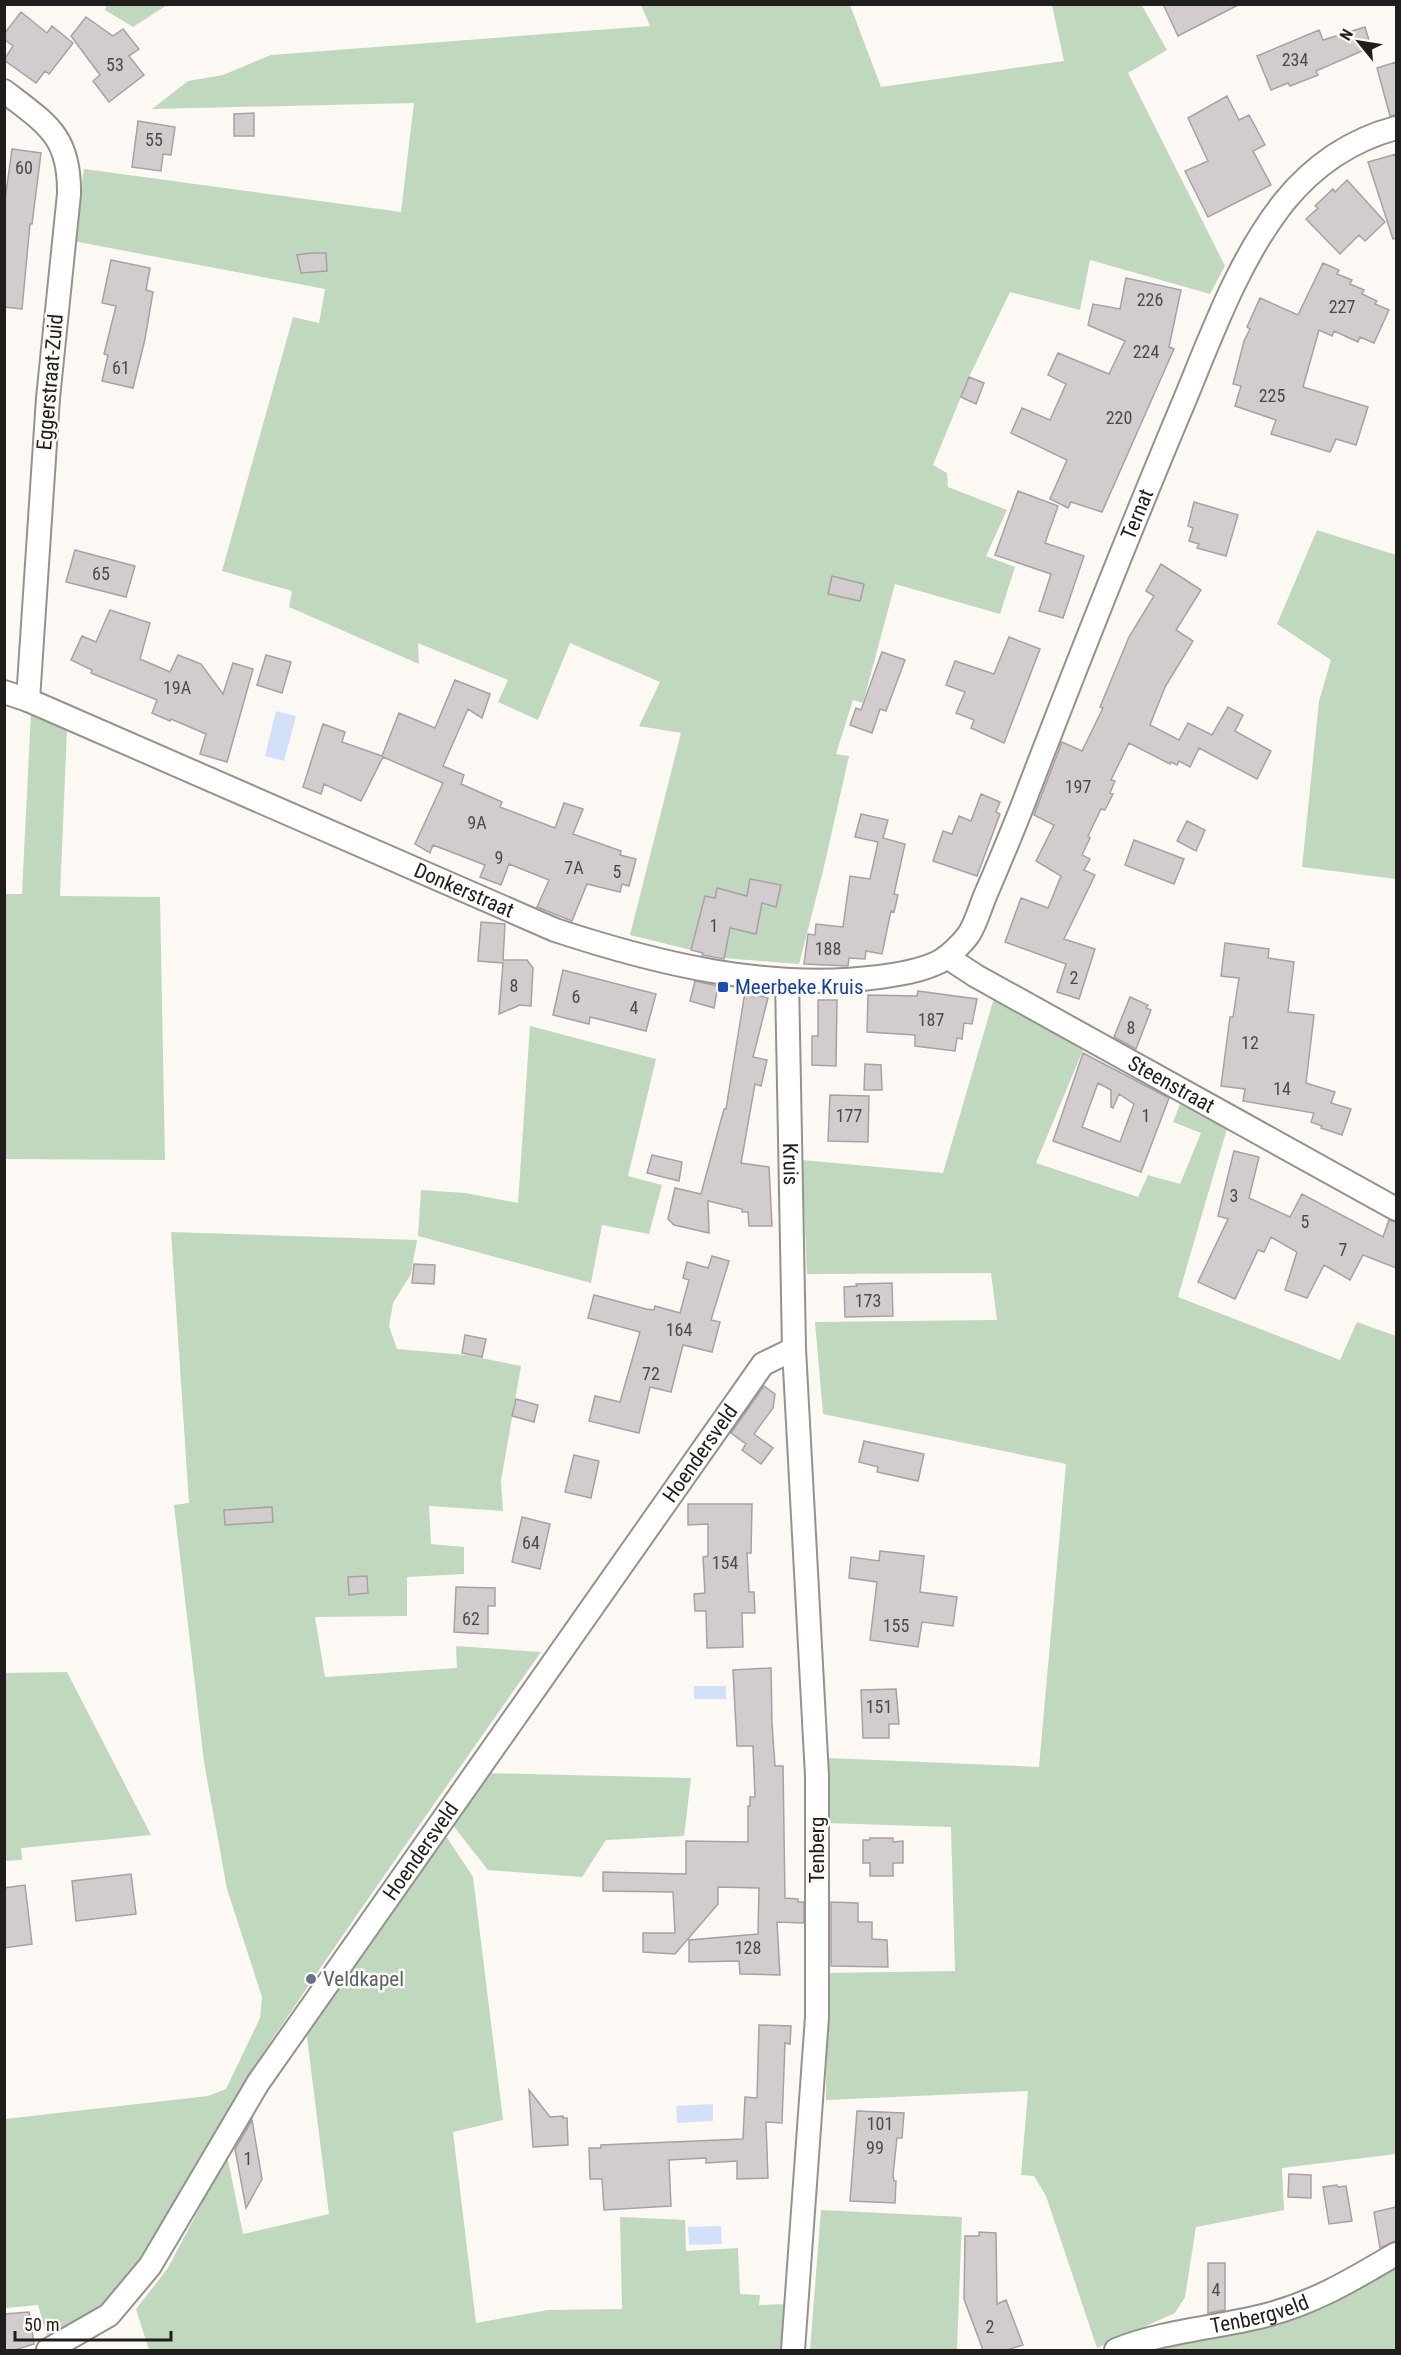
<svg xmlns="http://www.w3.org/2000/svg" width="1401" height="2355" font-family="'Roboto Condensed',sans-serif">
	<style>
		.green { fill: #c0d8be }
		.water { fill: #d2e0f9 }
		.building { fill: #d2cccf; stroke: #a7a1a4; stroke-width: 1.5; fill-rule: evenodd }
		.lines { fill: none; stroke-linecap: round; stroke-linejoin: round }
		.minor-casing { stroke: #95928d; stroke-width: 26 }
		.minor { stroke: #fff; stroke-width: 22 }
		.transit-dot { fill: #1a4fb4; stroke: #fcf9f4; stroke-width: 2 }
		.worship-dot { fill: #6b7280; stroke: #fcf9f4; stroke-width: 2 }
		.labels { text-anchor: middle; stroke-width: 5; stroke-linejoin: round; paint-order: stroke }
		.number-label { font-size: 18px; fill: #4c4a49 }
		.street-label { font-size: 21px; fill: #1f1e1c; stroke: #fcf9f4 }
		.transit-label { font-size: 21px; fill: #164399; stroke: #fcf9f4; text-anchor: start }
		.worship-label { font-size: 21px; fill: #5b616d; stroke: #fcf9f4; text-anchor: start }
	</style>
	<rect width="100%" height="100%" fill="#fcf9f4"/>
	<path class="green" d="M1141 4 1167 50 1128 73 1225 266 1210 294 1090 260 1080 310 1010 292 969 377 933 465 947 473 948 487 1007 510 986 556 1015 567 1000 614 895 584 863 703 853 700 836 754 849 756 823 871 799 964 724 958 630 935 681 733 639 726 660 682 570 643 538 720 498 702 508 680 418 643 419 664 289 607 292 591 222 571 293 317 319 323 325 289 73 241 84 169 401 212 414 103 152 109 188 81 223 75 271 55 650 26 641 5H850L881 87 1064 61 1052 5Z
		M107 5V4L167 5 133 27 105 10Z
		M1317 530 1396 555V879L1302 867 1319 701 1331 660 1277 624Z
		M31 712 67 729 60 896 160 897 165 1160 5 1159V894H22Z
		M994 998 1083 1050 1036 1163 1138 1197 1148 1175 1180 1184 1201 1133 1173 1122 1182 1099 1228 1125 1178 1297 1340 1360 1357 1322 1396 1336V2154L1282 2168 1284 2210 1196 2227 1185 2297 1175 2313 1097 2348 1046 2196 1034 2176 1021 2175 1028 2091 826 2100 827 1973 955 1971 951 1827 825 1823 829 1758 1039 1767 1066 1464 823 1414 815 1322 997 1320 991 1273 807 1274 802 1160 943 1173Z
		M530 1026 656 1059 628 1176 662 1185 649 1234 602 1225 591 1283 418 1236 421 1190 465 1193 518 1203Z
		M171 1232 417 1240 411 1274 393 1303 389 1326 397 1349 466 1355 521 1366 501 1481 503 1511 429 1506 431 1544 464 1547V1574L407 1577V1616L315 1617 325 1677 457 1668 456 1646 541 1652C446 1787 351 1921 260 2058 205 2140 169 2237 98 2308 85 2321 64 2330 48 2339L38 2305 5 2308V2119L208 2096 226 2089 260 2018 262 1997 227 1889 204 1762 174 1505 189 1503Z
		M67 1672 151 1835 21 1848 22 1860 5 1861V1673Z
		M482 1773 691 1778 684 1836 606 1840 582 1877 488 1870 448 1819Z
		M442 1830 473 1877 503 2120 453 2132 476 2323 548 2310 622 2309 620 2217 685 2220 686 2251 738 2248 740 2294 760 2295 759 2305 785 2304 780 2350H149L136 2309 168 2268 227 2155 243 2234 329 2214 305 2021Z
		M821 2210 962 2217 957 2350H810Z
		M1396 2265V2350H1144L1323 2309Z"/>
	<path class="water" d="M276 711 296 716 284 761 265 756Z
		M694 1686H726V1699H694Z
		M713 2104V2121L677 2123 676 2106Z
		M721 2226 722 2244 689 2245 688 2227Z"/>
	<path class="building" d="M1163 4H1240L1178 36Z
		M21 12 47 33 52 26 73 43 49 74 45 71 36 83 4 60 13 46 4 39V34Z
		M86 17 113 36 123 29 139 49 129 56 144 75 109 102 93 81 100 75 71 36Z
		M1365 27 1371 47 1316 71 1318 75 1290 86 1288 83 1271 90 1257 56 1319 30 1323 40Z
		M1396 62V115L1390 116 1377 68Z
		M1227 96 1239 120 1249 115 1265 145 1253 151 1271 185 1208 217 1185 171 1208 161 1188 118Z
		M254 113V136H234V114Z
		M138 121 175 127 171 155 163 154 161 171 132 167Z
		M12 149 41 153 32 224H30L22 309 4 307V207Z
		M1396 154V238L1393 239 1368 162Z
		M1347 180 1385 222 1365 241 1359 235 1340 254 1306 219 1318 208 1315 206 1333 189 1335 192Z
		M311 253H326L327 271 301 273 297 255Z
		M111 260 150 268 146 290 153 292 145 339 133 388 102 381 108 355 104 354 116 306 102 303Z
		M1323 263 1339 270 1337 274 1352 280 1350 284 1364 290 1362 294 1377 301 1375 304 1389 310 1374 343 1360 337 1358 342 1334 331 1332 336 1319 330 1303 387 1368 407 1356 445 1336 439 1330 452 1271 434 1276 420 1235 406 1241 386 1233 384 1244 341 1250 329 1247 327 1260 298 1298 315Z
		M1126 278 1181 290 1169 347 1174 349 1102 512 1071 502 1068 508 1050 499 1067 460 1011 433 1022 408 1050 420 1066 384 1048 375 1058 353 1109 374 1125 341 1088 325 1093 304 1120 309Z
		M969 377 984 383 976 404 961 397Z
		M1018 491 1058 506 1045 543 1084 556 1063 618 1039 611 1051 574 995 555Z
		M1194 502 1238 515 1226 556 1197 548 1199 544 1189 541 1193 528 1188 526Z
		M75 550 135 566 126 597 66 582Z
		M1161 564 1201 590 1176 630 1193 641 1165 687 1150 725 1179 740 1188 723 1212 735 1228 707 1243 715 1235 731 1271 751 1257 779 1199 748 1190 767 1179 761 1177 765 1171 762 1170 764 1129 743 1111 780 1115 781 1110 793 1113 794 1105 810 1101 809 1088 836 1090 838 1082 855 1090 859 1084 870 1095 875 1064 939 1095 949 1079 999 1057 992 1066 964 1005 942 1021 898 1048 908 1061 876 1036 861 1054 825 1034 815 1062 742 1082 751 1103 708 1100 707 1129 637 1154 596 1146 591Z
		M832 576 864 584 860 601 828 594Z
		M110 610 150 623 140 659 170 672 178 655 196 662 201 664 223 694 233 663 253 669 227 762 200 754 206 734 171 719 170 721 152 713 157 700 91 673 92 670 71 660 82 636 96 642Z
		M1009 637 1040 649 1004 743 971 728 974 720 956 713 965 692 946 685 955 661 994 674Z
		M882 652 905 660 886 711 880 709 872 733 850 725 856 708 861 710Z
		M266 655 291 662 282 693 257 685Z
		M455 680 490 694 482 718 468 709 443 766 464 775 461 784 502 802 500 807 555 828 564 803 583 809 573 834 621 851 620 855 636 859 629 886 622 884 620 892 587 884 572 921 537 907 549 880 509 864 501 885 480 877 485 865 433 845 430 853 415 844 443 783 383 757 361 801 324 784 321 794 303 787 323 724 345 732 342 742 382 756 399 713 435 728Z
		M981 794 1000 802 996 812 1000 814 977 876 933 861 943 831 952 834 959 816 971 821Z
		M861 814 888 820 883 838 905 844 894 894 898 895 894 912 891 911 882 954 866 951 865 959 849 958 848 966 804 964 808 934 815 935 816 924 843 927 850 876 870 879 878 842 855 837Z
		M1187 821 1205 830 1196 851 1177 841Z
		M1134 840 1184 859 1174 884 1125 865Z
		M750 879 781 885 776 907 762 903 756 934 730 928 724 959 702 955 703 953 691 950 705 896 715 898 717 888 747 896Z
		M481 922 505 924 503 960H527L533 968 531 1006 520 1005 499 1014 503 963 478 961Z
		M1225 943 1269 949 1268 958 1294 962 1288 1012 1314 1015 1306 1083 1335 1092 1331 1103 1351 1109 1342 1135 1321 1128 1322 1126 1311 1122 1314 1113 1243 1101 1245 1089 1221 1086 1230 1017H1233L1239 978 1221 976Z
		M563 970 656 994 646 1031 590 1017 589 1024 553 1015Z
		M695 981 718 986 714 1008 690 1001Z
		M918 991 977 999 972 1024 964 1023 962 1039 957 1038 955 1051 915 1046V1035L867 1032 868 995 917 996Z
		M745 992 768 998 753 1057 767 1060 761 1086 755 1084 741 1163 769 1167 772 1226H749L748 1212H742V1209L708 1201 709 1233 674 1225 668 1219 675 1188 701 1194 724 1109H726Z
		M1130 997 1148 1005 1146 1008 1151 1010 1136 1049 1114 1037Z
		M818 1000H837L836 1066 812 1065V1036H818Z
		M1083 1053 1169 1098 1141 1172 1053 1141ZM1098 1083 1111 1090V1107L1113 1108 1119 1094 1134 1104 1120 1142 1082 1127Z
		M865 1064 881 1065 882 1090H864Z
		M830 1095 869 1096 868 1142 828 1141Z
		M1234 1151 1259 1157 1249 1198 1290 1217 1302 1194 1383 1237 1389 1220 1396 1222V1268L1363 1255 1350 1280 1324 1265 1307 1298 1285 1290 1297 1252 1271 1237 1264 1252 1258 1250 1235 1299 1198 1282 1228 1219 1218 1216Z
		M652 1155 682 1162 679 1181 647 1173Z
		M712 1256 729 1261 711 1320 720 1322 712 1352 683 1345 671 1392 650 1387 639 1433 589 1421 595 1396 620 1402 640 1332 588 1318 594 1295 646 1309 654 1310 655 1306 680 1313 689 1280 683 1278 687 1262 708 1268Z
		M414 1264 435 1265 434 1284 412 1283Z
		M892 1283 893 1316 845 1317 844 1287 857 1286 856 1284Z
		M465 1335 486 1339 482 1357 462 1353Z
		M764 1386 775 1394 773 1408 754 1434 773 1448 761 1464 742 1450 746 1444 731 1433Z
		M516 1399 538 1405 534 1422 512 1416Z
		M864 1441 924 1454 918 1481 877 1472 878 1467 859 1462Z
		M574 1455 599 1461 591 1498 565 1492Z
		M688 1504H752L751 1553H747L749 1592H754L755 1613H742L743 1647 707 1648 706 1611H695L694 1594 705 1593 703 1557 708 1556V1524L688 1525Z
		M272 1507 273 1522 225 1525 224 1510Z
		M522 1517 550 1524 540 1569 512 1562Z
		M880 1551 924 1556 920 1592 957 1597 953 1626 922 1622 918 1647 870 1640 877 1582 849 1578 851 1557 879 1561Z
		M367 1576 368 1593 349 1595 348 1577Z
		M456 1587 495 1588V1606H488V1634L454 1632Z
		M771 1668 772 1724 775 1766H783L785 1898 798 1899V1902H804V1923L777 1922 780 1975 740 1974 739 1961 689 1962V1940L758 1934 759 1888 718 1887V1904L675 1954 643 1952V1933H675L673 1892 603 1891V1872L686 1874V1841L748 1842V1806H750V1797H755L753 1746H737L733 1670Z
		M896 1689 899 1724H889V1738H863L861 1690Z
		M870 1838H893V1842L903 1841V1863H893V1876H870V1863H863V1840H870Z
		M131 1874 136 1914 76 1921 72 1881Z
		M25 1885 32 1944 4 1948V1888Z
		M831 1902 858 1903V1922H872V1939L887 1940 888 1967 831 1966Z
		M759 2025 791 2026 790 2044 785 2043 782 2123 766 2122 768 2178 737 2179V2161L706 2163V2158L669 2160 671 2206 604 2210 602 2179H590L589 2148H601V2145L743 2139 745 2097 757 2098Z
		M529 2090 550 2117 563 2116V2118H567L568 2145 533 2147Z
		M857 2111 904 2113 902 2138H897L893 2175 894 2181H896L895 2203 850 2201Z
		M252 2120 262 2179 246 2208 235 2149Z
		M1289 2174 1311 2175V2198L1288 2197Z
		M1337 2185 1338 2187 1346 2186 1352 2221 1329 2224 1323 2187Z
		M1396 2207V2241L1380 2248 1374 2212Z
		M979 2232 996 2233 997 2304 1006 2300 1023 2345 1007 2350H983L964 2299 965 2236H979Z
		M1208 2263H1225V2310L1208 2313Z
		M29 2312 34 2344 15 2350H4V2314Z"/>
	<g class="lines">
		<defs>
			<g id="minor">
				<path d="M4 91C47 124 70 136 69 194L48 398 28 700"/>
				<path id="s1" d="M4 692 28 700 555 930C658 964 770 991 879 977 900 974 920 971 939 962 949 956 962 944 969 934 976 923 980 908 985 896 998 866 1010 837 1022 807 1073 674 1125 542 1180 411 1210 340 1236 263 1284 202 1314 165 1351 140 1396 128"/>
				<path id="s2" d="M947 957 976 976 1396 1209"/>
				<path id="s3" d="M787 980 794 1349 817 1776V2017L793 2350"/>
				<path id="s4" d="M48 2350 109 2315 150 2266 258 2083 763 1364 794 1349"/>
				<path id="s5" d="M1116 2350C1163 2331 1214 2328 1263 2316 1314 2303 1352 2280 1396 2254"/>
			</g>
		</defs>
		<use href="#minor" class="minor-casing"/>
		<use href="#minor" class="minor"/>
	</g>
	<rect class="transit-dot" x="717" y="981" width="12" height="12" rx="3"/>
	<circle class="worship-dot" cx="311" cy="1979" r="6"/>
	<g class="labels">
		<g class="number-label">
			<text x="1295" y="66">234</text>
			<text x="115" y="71">53</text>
			<text x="154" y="146">55</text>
			<text x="24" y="174">60</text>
			<text x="1150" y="306">226</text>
			<text x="1342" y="313">227</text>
			<text x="1146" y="358">224</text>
			<text x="121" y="374">61</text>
			<text x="1272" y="402">225</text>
			<text x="1119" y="424">220</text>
			<text x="101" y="580">65</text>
			<text x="177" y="694">19A</text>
			<text x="1078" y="793">197</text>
			<text x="477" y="829">9A</text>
			<text x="499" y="864">9</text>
			<text x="574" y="874">7A</text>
			<text x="617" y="878">5</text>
			<text x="714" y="932">1</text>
			<text x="828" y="955">188</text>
			<text x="1074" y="984">2</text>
			<text x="514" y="992">8</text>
			<text x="576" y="1003">6</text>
			<text x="634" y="1014">4</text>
			<text x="931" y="1026">187</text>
			<text x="1131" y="1034">8</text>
			<text x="1250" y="1049">12</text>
			<text x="1282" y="1095">14</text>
			<text x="849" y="1122">177</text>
			<text x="1146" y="1122">1</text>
			<text x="1234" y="1202">3</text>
			<text x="1305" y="1228">5</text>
			<text x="1343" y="1256">7</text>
			<text x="868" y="1307">173</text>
			<text x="679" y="1336">164</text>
			<text x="651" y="1380">72</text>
			<text x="531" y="1549">64</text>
			<text x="725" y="1569">154</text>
			<text x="471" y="1625">62</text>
			<text x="896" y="1632">155</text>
			<text x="879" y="1713">151</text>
			<text x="748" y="1954">128</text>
			<text x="880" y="2130">101</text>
			<text x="875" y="2154">99</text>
			<text x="248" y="2165">1</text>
			<text x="1216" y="2296">4</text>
			<text x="990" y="2333">2</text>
		</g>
		<g class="street-label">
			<text transform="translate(50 382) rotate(-85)" y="7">Eggerstraat-Zuid</text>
			<text dy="7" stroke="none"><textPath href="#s1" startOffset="1486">Ternat</textPath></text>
			<text dy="7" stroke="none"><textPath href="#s1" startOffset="501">Donkerstraat</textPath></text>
			<text dy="7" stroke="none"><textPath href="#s2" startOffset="258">Steenstraat</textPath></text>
			<text dy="7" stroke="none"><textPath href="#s3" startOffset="184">Kruis</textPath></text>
			<text dy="7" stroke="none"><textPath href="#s4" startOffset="1116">Hoendersveld</textPath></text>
			<text transform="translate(817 1850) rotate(-90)" y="7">Tenberg</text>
			<text dy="7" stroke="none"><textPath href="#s4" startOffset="630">Hoendersveld</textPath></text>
			<text dy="7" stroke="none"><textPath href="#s5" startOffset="148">Tenbergveld</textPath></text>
		</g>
		<g class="transit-label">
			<text x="735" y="994">Meerbeke Kruis</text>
		</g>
		<g class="worship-label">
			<text x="323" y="1986">Veldkapel</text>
		</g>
	</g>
	<rect width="1401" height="2355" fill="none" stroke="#1f1e1c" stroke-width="12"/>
	<g transform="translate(1359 42) rotate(300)" stroke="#fcf9f4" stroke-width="4.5" paint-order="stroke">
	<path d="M0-4.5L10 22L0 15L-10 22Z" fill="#1f1e1c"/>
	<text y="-9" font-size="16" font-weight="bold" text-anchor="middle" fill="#1f1e1c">N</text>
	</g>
	<path d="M15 2331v9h156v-9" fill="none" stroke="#1f1e1c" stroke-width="3"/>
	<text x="24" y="2331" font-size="18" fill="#1f1e1c" stroke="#fcf9f4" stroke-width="4.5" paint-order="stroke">50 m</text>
</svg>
